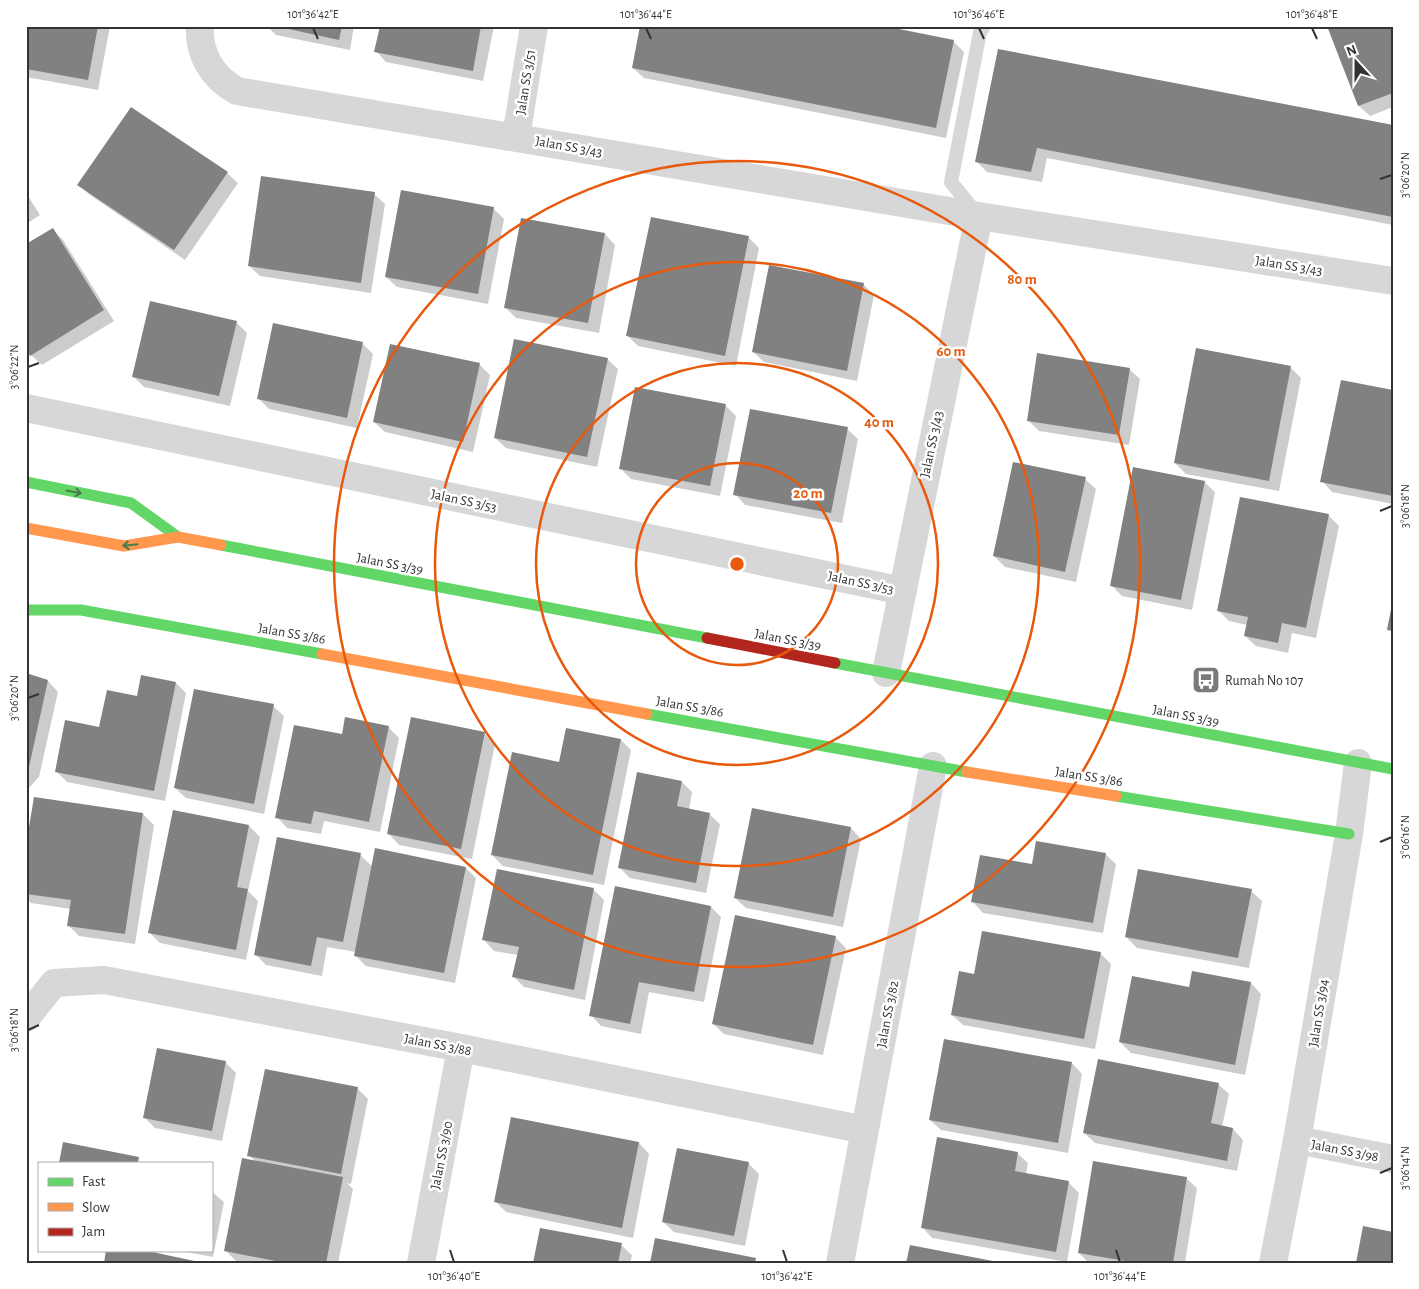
<svg xmlns="http://www.w3.org/2000/svg" width="1419" height="1289" font-family="'Alegreya Sans',sans-serif">
	<style>
		.shadow { fill: #0003 }
		.building { fill: #818181 }
		.lines { fill: none; stroke-linecap: round; stroke-linejoin: round }
		.lane { stroke: #d7d7d7; stroke-width: 14 }
		.street { stroke: #d7d7d7; stroke-width: 28 }
		.fast { stroke: #63d668; stroke-width: 11 }
		.slow { stroke: #ff974d; stroke-width: 11 }
		.jam { stroke: #b3261e; stroke-width: 11 }
		.oneway { stroke: #497c4b }
		.ticks { fill: none; stroke: #333; stroke-width: 2 }
		.ring { fill: none; stroke: #e8590c; stroke-width: 2.5 }
		.labels { text-anchor: middle; stroke-width: 5; stroke-linejoin: round; paint-order: stroke }
		.street-label { font-size: 14px; fill: #333; stroke: #fff }
		.poi-label { font-size: 14px; fill: #333; stroke: #fff; text-anchor: start }
		.centre { fill: #e8590c; stroke: #fff; stroke-width: 2.5 }
		.ring-label { font-size: 15px; text-anchor: middle; font-weight: bold; fill: #e8590c; stroke: #fff; stroke-width: 5; stroke-linejoin: round; paint-order: stroke }
		.neatline { fill: none; stroke: #333; stroke-width: 2 }
		.ticks-label { font-size: 12px; text-anchor: middle; fill: #333 }
	</style>
	<rect width="100%" height="100%" fill="#fff"/>
	<path class="shadow" d="M26 26H110L98 90 26 77Z
		M267 26H354L350 50 276 35Z
		M381 26H494L483 81 386 62 376 51Z
		M1328 26H1393V107L1370 116 1359 106Z
		M953 41 964 52 946 138 644 78 633 68Z
		M999 51 1393 126V225L1047 158 1042 182 987 172 976 161Z
		M227 173 238 183 185 260 90 195 79 185Z
		M26 193 40 215 26 224Z
		M374 194 385 204 371 293 260 276 249 266Z
		M493 208 504 219 488 304 397 287 386 277Z
		M52 229 63 240 114 321 42 365 31 355Z
		M605 234 615 245 599 333 516 318 505 307Z
		M749 238 759 248 736 366 638 346 628 336Z
		M863 284 874 295 857 381 764 362 753 352Z
		M236 322 247 333 230 406 144 387 133 376Z
		M362 343 373 354 357 428 269 409 258 398Z
		M391 345 480 365 490 375 473 452 385 432 374 422Z
		M607 359 618 369 597 467 506 448 495 438Z
		M1290 367 1301 378 1279 491 1186 474 1175 463Z
		M1129 369 1140 379 1129 445 1039 431 1028 420Z
		M1393 392V504L1332 492 1322 481Z
		M726 406 736 416 720 496 631 479 620 468Z
		M847 429 858 439 842 523 745 505 735 494Z
		M1085 479 1096 489 1076 582 1005 567 994 556Z
		M1204 482 1215 492 1192 610 1122 596 1111 585Z
		M1328 515 1339 526 1316 638 1292 633 1288 653 1256 646 1245 636 1247 625 1229 621 1219 611Z
		M26 675 48 681 58 692 39 777 26 791Z
		M176 683 186 693 165 801 67 782 56 771 100 728 138 697Z
		M273 706 284 716 264 814 186 798 175 788Z
		M388 727 399 738 380 832 324 821 321 834 287 828 277 817 343 736Z
		M484 733 495 744 472 859 399 845 389 834Z
		M621 740 631 750 604 885 503 866 492 855 560 763Z
		M682 782 692 792 689 810 709 814 720 824 706 893 630 878 619 867Z
		M35 798 143 814 154 825 135 944 79 936 68 925 71 909 31 903 26 898V853Z
		M174 812 249 826 260 837 248 891 258 901 246 960 160 943 149 932Z
		M851 828 861 839 843 927 746 908 735 898Z
		M1105 854 1116 864 1103 933 983 913 973 902 1033 865Z
		M360 855 373 867 466 868 476 878 455 983 366 966 355 955 356 952 327 947 322 976 266 965 255 954Z
		M498 871 594 890 604 900 585 1000 524 987 514 977 518 955 494 951 484 940Z
		M1251 891 1262 901 1249 968 1137 948 1126 937Z
		M711 907 721 917 704 1002 649 992 641 1034 601 1026 591 1015Z
		M835 937 846 948 823 1055 724 1034 713 1024Z
		M1100 953 1111 964 1095 1049 963 1025 952 1015Z
		M1251 983 1261 994 1245 1075 1131 1053 1120 1042 1190 989Z
		M225 1062 236 1073 222 1141 155 1128 144 1117Z
		M1072 1063 1082 1074 1068 1153 941 1130 930 1120Z
		M1218 1084 1229 1094 1222 1127 1233 1129 1243 1140 1237 1171 1095 1143 1084 1133Z
		M357 1088 368 1099 351 1184 347 1183 353 1189 338 1263H246L236 1261 225 1250 256 1162 249 1155Z
		M512 1118 639 1143 649 1154 633 1238 506 1212 496 1202Z
		M1017 1153 1028 1163 1026 1174 1068 1182 1079 1193 1067 1262 932 1238 922 1227Z
		M748 1163 759 1174 745 1246 674 1232 663 1222Z
		M1186 1178 1197 1188 1185 1263H1089L1079 1253Z
		M211 1191 224 1202 213 1257 176 1250H211Z
		M621 1245 632 1255 630 1263H534Z"/>
	<path class="building" d="M26 26H98L88 80 26 69Z
		M275 26H342L339 40Z
		M380 26H481L473 71 374 52Z
		M640 26H884L954 40 936 128 632 68Z
		M1327 26H1393V93L1358 106Z
		M998 49 1393 125V217L1037 148 1031 172 975 162Z
		M131 107 228 172 174 250 77 185Z
		M261 176 375 192 361 283 248 266Z
		M401 190 494 207 478 294 385 277Z
		M651 217 749 236 725 356 626 336Z
		M521 218 605 233 588 323 504 308Z
		M53 228 104 310 30 356 26 349V244Z
		M769 265 864 283 847 371 752 352Z
		M150 301 237 321 219 396 132 377Z
		M273 323 363 342 347 418 257 399Z
		M514 339 608 358 587 457 494 438Z
		M390 344 480 363 463 442 373 422Z
		M1196 348 1291 366 1269 481 1174 463Z
		M1037 353 1130 368 1119 435 1027 421Z
		M1341 380 1393 390V496L1320 482Z
		M635 387 726 404 710 486 619 469Z
		M750 409 848 427 831 513 733 495Z
		M1013 462 1086 477 1065 572 993 556Z
		M1133 467 1205 481 1181 600 1110 586Z
		M1240 497 1329 514 1306 628 1282 623 1278 643 1244 636 1248 617 1217 611Z
		M1392 604H1393V631L1387 630Z
		M26 673 48 680 29 767 26 770Z
		M141 675 176 682 154 791 55 772 65 720 99 727 107 690 137 696Z
		M194 689 274 704 254 804 174 788Z
		M345 717 389 726 369 822 314 811 311 824 275 818 294 725 342 734Z
		M411 717 485 732 461 849 387 834Z
		M566 728 621 739 593 875 491 855 512 752 559 762Z
		M637 772 682 781 677 806 710 813 696 883 618 868Z
		M34 797 143 813 125 934 67 926 71 900 26 894V845Z
		M752 808 851 827 833 917 734 898Z
		M173 810 249 825 237 887 248 889 236 950 148 933Z
		M277 837 361 853 343 942 317 937 311 966 254 955Z
		M1036 841 1106 853 1093 923 971 902 980 855 1032 864Z
		M375 848 466 867 444 973 354 956Z
		M497 869 594 888 574 990 512 977 519 947 482 940Z
		M1138 869 1252 889 1238 958 1125 937Z
		M615 886 711 906 694 992 639 982 630 1024 589 1016Z
		M735 915 836 936 813 1045 712 1024Z
		M982 931 1101 952 1084 1039 951 1015 959 971 974 974Z
		M1192 971 1251 982 1235 1065 1119 1042 1132 976 1189 987Z
		M944 1039 1072 1062 1058 1143 929 1120Z
		M157 1048 226 1061 212 1131 143 1118Z
		M1098 1059 1219 1083 1211 1123 1233 1128 1227 1161 1083 1133Z
		M265 1069 358 1087 341 1174 247 1156Z
		M511 1117 639 1142 622 1228 494 1202Z
		M937 1137 1018 1152 1015 1171 1069 1181 1056 1252 921 1228Z
		M63 1142 139 1157 138 1163H59Z
		M677 1148 749 1162 734 1236 662 1222Z
		M242 1158 343 1177 326 1263H286L224 1251Z
		M1093 1161 1187 1177 1173 1263H1137L1078 1253Z
		M1363 1226 1393 1232V1263H1356Z
		M540 1228 622 1243 618 1263H533Z
		M655 1238 756 1258 755 1263H650Z
		M910 1245 998 1262V1263H906Z
		M106 1250H143L204 1263H104Z"/>
	<g class="lines">
		<path class="lane" d="M977 214 951 182 980 32 984 26"/>
		<path class="street" d="M200 26C198 54 213 78 237 91L979 216 1393 281
			M516 137 534 26
			M26 408 903 591
			M886 673 979 216
			M26 1018 54 983 104 980 461 1048 865 1130
			M1297 1140 1393 1159
			M421 1263 461 1048
			M840 1263 933 766
			M1273 1263 1297 1140 1349 834 1358 763"/>
		<path class="fast" d="M26 482 131 503 178 537
			M221 545 707 638
			M26 610H81L322 654
			M835 663 1393 769
			M647 714 967 772
			M1116 796 1349 834"/>
		<path class="slow" d="M26 528 124 546 178 537 221 545
			M322 654 647 714
			M967 772 1116 796"/>
		<path class="jam" d="M707 638 835 663"/>
	</g>
	<defs><path id="oneway-shaft" d="M-6 0H5M1.5-3L5.5 0L1.5 3" fill="none" stroke-width="1.6" stroke-linecap="round" stroke-linejoin="round" transform="scale(1.25)"/></defs>
	<g class="oneway">
		<use href="#oneway-shaft" transform="translate(74 492) rotate(11)"/>
		<use href="#oneway-shaft" transform="translate(130 545) rotate(174)"/>
	</g>
	<path class="ticks" d="M313 28 318 39M646 28 651 39M979 28 984 39M1312 28 1317 39M1380 179 1392 175M28 367 39 363M1380 511 1392 506M28 698 39 694M1380 842 1392 837M28 1030 39 1025M1380 1173 1392 1168M450 1250 454 1262M783 1250 787 1262M1116 1250 1120 1262"/>
	<g class="ring">
		<circle cx="737" cy="564" r="101"/>
		<circle cx="737" cy="564" r="201"/>
		<circle cx="737" cy="564" r="302"/>
		<circle cx="737" cy="564" r="403"/>
	</g>
	<defs>
		<symbol id="bus-square" viewBox="-11 -11 22 22"><rect x="-9" y="-9" width="18" height="18" rx="4" fill="#7a7a7a" stroke="#fff"/><path d="M-5-6H5V4H4V6H2V4H-2V6H-4V4H-5ZM-3.5-4V0h7V-4ZM-3.5 1.2v1.5H-2V1.2ZM2 1.2v1.5H3.5V1.2Z" fill="#fff"/></symbol>
	</defs>
	<g fill-rule="evenodd">
		<use href="#bus-square" x="1190" y="664" width="32" height="32"/>
	</g>
	<g class="labels">
		<g class="street-label">
			<text transform="translate(525 82) rotate(-81)" y="5">Jalan SS 3/51</text>
			<text transform="translate(569 146) rotate(10)" y="5">Jalan SS 3/43</text>
			<text transform="translate(1289 265) rotate(9)" y="5">Jalan SS 3/43</text>
			<text transform="translate(931 444) rotate(-78)" y="5">Jalan SS 3/43</text>
			<text transform="translate(464 500) rotate(12)" y="5">Jalan SS 3/53</text>
			<text transform="translate(390 563) rotate(11)" y="5">Jalan SS 3/39</text>
			<text transform="translate(861 582) rotate(12)" y="5">Jalan SS 3/53</text>
			<text transform="translate(292 633) rotate(10)" y="5">Jalan SS 3/86</text>
			<text transform="translate(788 639) rotate(11)" y="5">Jalan SS 3/39</text>
			<text transform="translate(690 706) rotate(10)" y="5">Jalan SS 3/86</text>
			<text transform="translate(1186 715) rotate(11)" y="5">Jalan SS 3/39</text>
			<text transform="translate(1089 776) rotate(9)" y="5">Jalan SS 3/86</text>
			<text transform="translate(1318 1013) rotate(-81)" y="5">Jalan SS 3/94</text>
			<text transform="translate(887 1014) rotate(-79)" y="5">Jalan SS 3/82</text>
			<text transform="translate(438 1044) rotate(11)" y="5">Jalan SS 3/88</text>
			<text transform="translate(1345 1150) rotate(11)" y="5">Jalan SS 3/98</text>
			<text transform="translate(441 1155) rotate(-79)" y="5">Jalan SS 3/90</text>
		</g>
		<g class="poi-label">
			<text x="1225" y="685">Rumah No 107</text>
		</g>
	</g>
	<circle cx="737" cy="564" r="8" class="centre"/>
	<g class="ring-label">
		<text x="1022" y="284">80 m</text>
		<text x="951" y="356">60 m</text>
		<text x="879" y="427">40 m</text>
		<text x="808" y="498">20 m</text>
	</g>
	<rect width="1419" height="1289" fill="none" stroke="#ffffff" stroke-width="55"/>
	<rect x="38" y="1162" width="175" height="90" fill="#ffffff" stroke="#adadad"/>
	<rect x="48" y="1178" width="25" height="8" fill="#63d668" stroke="#adadad"/>
	<text x="82" y="1186" font-size="15" fill="#333333">Fast</text>
	<rect x="48" y="1203" width="25" height="8" fill="#ff974d" stroke="#adadad"/>
	<text x="82" y="1212" font-size="15" fill="#333333">Slow</text>
	<rect x="48" y="1228" width="25" height="8" fill="#b3261e" stroke="#adadad"/>
	<text x="82" y="1236" font-size="15" fill="#333333">Jam</text>
	<g transform="translate(1356 62) rotate(339)" stroke="#ffffff" stroke-width="4" paint-order="stroke">
	<path d="M0-4L9 19L0 12L-9 19Z" fill="#333333"/>
	<text y="-8" font-size="14" font-weight="bold" text-anchor="middle" fill="#333333">N</text>
	</g>
	<rect x="28" y="28" width="1364" height="1234" class="neatline"/>
	<g class="ticks-label">
		<text x="313" y="18">101°36'42"E</text>
		<text x="646" y="18">101°36'44"E</text>
		<text x="979" y="18">101°36'46"E</text>
		<text x="1312" y="18">101°36'48"E</text>
		<text transform="translate(1405 175) rotate(-90)" y="4">3°06'20"N</text>
		<text transform="translate(14 367) rotate(-90)" y="4">3°06'22"N</text>
		<text transform="translate(1405 506) rotate(-90)" y="4">3°06'18"N</text>
		<text transform="translate(14 698) rotate(-90)" y="4">3°06'20"N</text>
		<text transform="translate(1405 837) rotate(-90)" y="4">3°06'16"N</text>
		<text transform="translate(14 1030) rotate(-90)" y="4">3°06'18"N</text>
		<text transform="translate(1405 1168) rotate(-90)" y="4">3°06'14"N</text>
		<text x="454" y="1280">101°36'40"E</text>
		<text x="787" y="1280">101°36'42"E</text>
		<text x="1120" y="1280">101°36'44"E</text>
	</g>
</svg>
